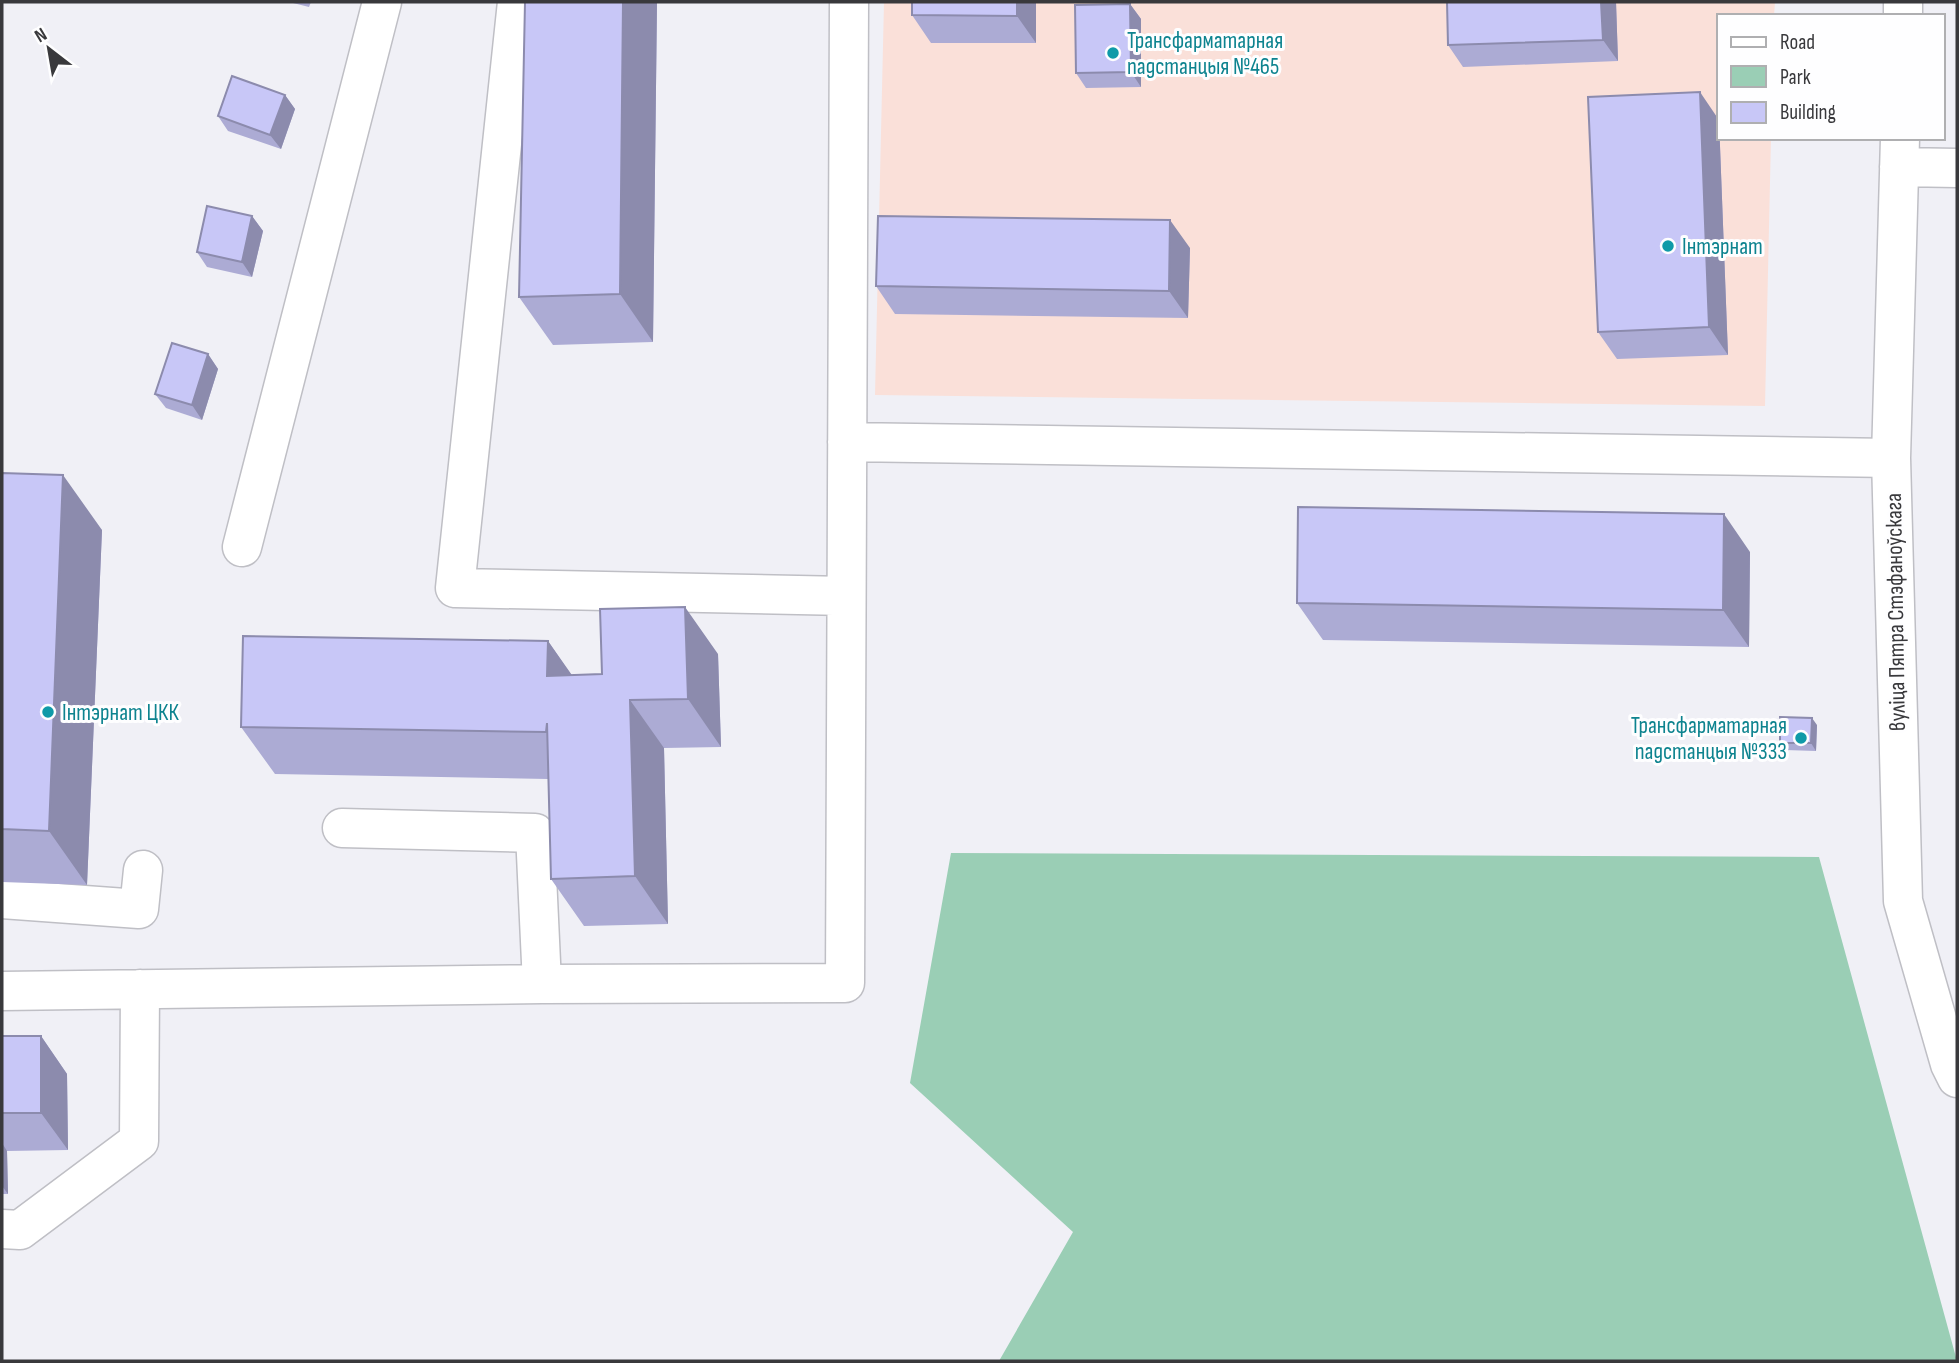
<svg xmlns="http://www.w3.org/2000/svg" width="1959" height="1363" font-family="'Sofia Sans Condensed',sans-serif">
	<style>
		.education { fill: #fae0d9 }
		.green { fill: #9aceb5 }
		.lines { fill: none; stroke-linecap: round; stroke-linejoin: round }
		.minor-casing { stroke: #bfbfc5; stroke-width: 41 }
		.minor { stroke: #fff; stroke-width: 38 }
		.wall { fill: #acabd4 }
		.shaded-wall { fill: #8c8bad }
		.building { fill: #c8c7f7; stroke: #8c8bad; stroke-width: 2 }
		.culture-dot { fill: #0f9aa8; stroke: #fefeff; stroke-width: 2.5 }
		.labels { text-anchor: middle; stroke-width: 6; stroke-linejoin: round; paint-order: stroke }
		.culture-label { font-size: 23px; fill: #0d838f; stroke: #fefeff; text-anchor: start }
		.street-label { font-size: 23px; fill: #39393c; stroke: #fefeff }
	</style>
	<rect width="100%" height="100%" fill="#f0f0f6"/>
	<path class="education" d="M884 2H1775L1774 16H1719V138H1771L1765 406 875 395Z"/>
	<path class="green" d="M951 853 1819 857 1957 1361H999L1073 1232 910 1083Z"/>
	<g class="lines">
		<defs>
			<path id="minor" d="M517 2 455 588 846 596
				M1903 16V2
				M1900 138 1891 458 1903 901 1950 1064 1957 1078
				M1899 167 1957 168
				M847 442 1891 458
				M242 547 382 2
				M342 828 535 833 542 984
				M2 899 139 909 143 870
				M2 991 542 984 845 983 849 2
				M2 1229 20 1230 139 1141 140 989"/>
		</defs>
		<use href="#minor" class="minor-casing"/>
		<use href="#minor" class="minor"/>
	</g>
	<path class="wall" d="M289 2H311L309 7Z
		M525 2H657L653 342 553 345 519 297Z
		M912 2H1036V43H931L912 15Z
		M1447 2H1616L1618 61 1463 67 1448 45Z
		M1130 4 1141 19V87L1086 88 1076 73Z
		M285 95 295 109 281 149 228 131 218 116Z
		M1719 120 1728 355 1617 359 1598 332Z
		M252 216 263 231 252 277 207 267 197 252Z
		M1190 248 1188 318 895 314 876 286Z
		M208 354 218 369 202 420 166 408 155 394Z
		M2 473 102 530 87 885 2 882Z
		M1750 552 1749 647 1323 640 1297 603Z
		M548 641 571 675 602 674 718 654 721 747 664 748 668 924 584 926 551 879 548 779 275 774 241 727Z
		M1817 725 1816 751 1785 750 1780 743Z
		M2 1036H41L67 1074 68 1150 7 1151 8 1194H2Z"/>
	<path class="shaded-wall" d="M623 2H657L653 342 620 294Z
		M1017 2H1036V43L1017 16Z
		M1601 2H1616L1618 61 1603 40Z
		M1130 4 1141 19V87L1131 72Z
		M1700 92 1719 120 1728 355 1709 327Z
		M285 95 295 109 281 149 270 135Z
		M252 216 263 231 252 277 242 262Z
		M1170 220 1190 248 1188 318 1169 291Z
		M208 354 218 369 202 420 192 405Z
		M63 475 102 530 87 885 49 831Z
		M1724 514 1750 552 1749 647 1723 610Z
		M685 607 718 654 721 747 688 699Z
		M548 641 581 688 547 676Z
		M630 700 664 748 668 924 635 876Z
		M1812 718 1817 725 1816 751 1811 743Z
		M41 1036 67 1074 68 1150 41 1113Z
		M2 1143 7 1151 8 1194 2 1186Z"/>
	<path class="building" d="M525 2H623L620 294 519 297Z
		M912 2H1017V16L912 15Z
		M1447 2H1601L1603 40 1448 45Z
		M1130 4 1131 72 1076 73 1075 5Z
		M232 76 285 95 270 135 218 116Z
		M1700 92 1709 327 1598 332 1588 97Z
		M207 206 252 216 242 262 197 252Z
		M878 216 1170 220 1169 291 876 286Z
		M172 343 208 354 192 405 155 394Z
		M2 473 63 475 49 831 2 829Z
		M1298 507 1724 514 1723 610 1297 603Z
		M685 607 688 699 630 700 635 876 551 879 547 723 546 732 241 727 243 636 548 641 547 676 602 674 600 609Z
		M1780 717 1812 718 1811 743H1780Z
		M2 1036H41V1113H2Z"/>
	<g class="culture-dot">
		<circle cx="1113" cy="53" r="7"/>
		<circle cx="1668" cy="246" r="7"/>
		<circle cx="48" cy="712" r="7"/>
		<circle cx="1801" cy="738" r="7"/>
	</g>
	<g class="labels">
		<g class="culture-label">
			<text x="1127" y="48">Трансфарматарная<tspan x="1127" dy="26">падстанцыя №465</tspan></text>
			<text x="1682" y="254">Інтэрнат</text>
			<text x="62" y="720">Інтэрнат ЦКК</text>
			<text x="1787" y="733" text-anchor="end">Трансфарматарная<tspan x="1787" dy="26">падстанцыя №333</tspan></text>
		</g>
		<g class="street-label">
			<text transform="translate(1895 612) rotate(-91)" y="8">вуліца Пятра Стэфаноўскага</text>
		</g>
	</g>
	<rect width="1959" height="1363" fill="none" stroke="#39393c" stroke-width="7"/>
	<rect x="1717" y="14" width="228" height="126" fill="#fefeff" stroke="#afafb1" stroke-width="2"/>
	<rect x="1731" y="37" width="35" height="10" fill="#ffffff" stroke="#afafb1" stroke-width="2"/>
	<text x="1780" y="49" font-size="21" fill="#39393c">Road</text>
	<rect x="1731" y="66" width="35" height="21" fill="#9aceb5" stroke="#afafb1" stroke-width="2"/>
	<text x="1780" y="84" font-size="21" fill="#39393c">Park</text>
	<rect x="1731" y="102" width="35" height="21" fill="#c8c7f7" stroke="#afafb1" stroke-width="2"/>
	<text x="1780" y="119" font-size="21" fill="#39393c">Building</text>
	<g transform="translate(49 49) rotate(329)" stroke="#fefeff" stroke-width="5" paint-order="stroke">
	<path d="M0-5L12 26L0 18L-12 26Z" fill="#39393c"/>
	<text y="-10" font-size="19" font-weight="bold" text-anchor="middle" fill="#39393c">N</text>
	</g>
</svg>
